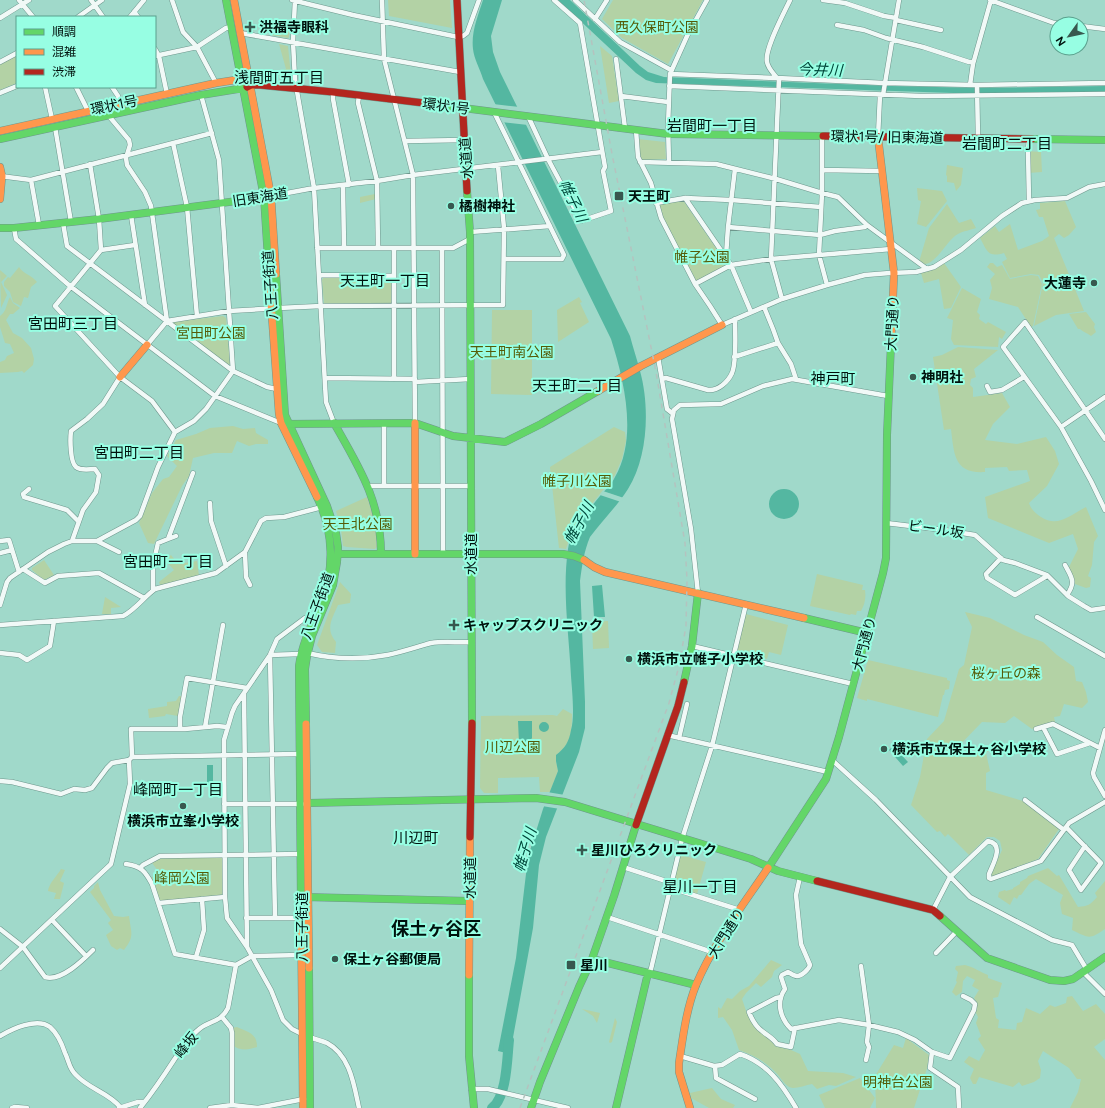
<svg xmlns="http://www.w3.org/2000/svg" width="1105" height="1108" font-family="Figtree,'Noto Sans JP',sans-serif">
	<style>
		.green { fill: #b3d2a5 }
		.water { fill: #54b7a1 }
		.pier { fill: #a0d9ca }
		.lines { fill: none; stroke-linecap: round; stroke-linejoin: round }
		.river { stroke: #54b7a1; stroke-width: 10 }
		.street-casing { stroke: #6e978d; stroke-width: 5.5 }
		.fast-casing { stroke: #6e978d; stroke-width: 8 }
		.slow-casing { stroke: #6e978d; stroke-width: 8 }
		.jam-casing { stroke: #6e978d; stroke-width: 8 }
		.street { stroke: #f1f9f7; stroke-width: 4.5 }
		.fast { stroke: #63d668; stroke-width: 7 }
		.slow { stroke: #ff974d; stroke-width: 7 }
		.jam { stroke: #b3261e; stroke-width: 7 }
		.rail { stroke: #b4c3bf; stroke-width: 1.5; stroke-dasharray: 5 5; stroke-linecap: butt }
		.poi-dot { fill: #38584f; stroke: #97fee3; stroke-width: 1.5 }
		.labels { text-anchor: middle; stroke-width: 4; stroke-linejoin: round; paint-order: stroke }
		.poi-label { font-size: 14px; font-weight: bold; fill: #00120d; stroke: #97fee3; text-anchor: start }
		.park-label { font-size: 14px; fill: #555c08; stroke: #97fee3 }
		.street-label { font-size: 14px; fill: #00120d; stroke: #97fee3 }
		.water-label { font-size: 15px; font-style: italic; fill: #01473a; stroke: #97fee3 }
		.neighbourhood-label { font-size: 15px; fill: #00120d; stroke: #97fee3 }
		.district-label { font-size: 18px; font-weight: bold; fill: #00120d; stroke: #97fee3 }
	</style>
	<rect width="100%" height="100%" fill="#a0d9ca"/>
	<path class="green" d="M388 0H450L452 28 389 16Z
		M613 0H703L668 64 622 38 602 19Z
		M283 25H290L289 37 288 38 271 35 270 30Z
		M279 44 288 46 291 77 289 79 280 77 278 72 286 69Z
		M600 46 612 56 619 101 609 103Z
		M17 55V83L0 90V64Z
		M638 139 665 142 666 159 641 160Z
		M1028 151 1041 152 1042 172 1028 173Z
		M947 165 963 168 961 185 956 191 954 183 947 182V176L946 175Z
		M917 188 942 191 947 201 926 227 917 224 921 201 918 200Z
		M375 194 376 199 360 203V197Z
		M683 200 727 264 696 283 662 217 657 203Z
		M1065 201 1076 227 1069 235 1064 238 1059 234 1054 238 1084 311 1056 315 1034 326 1043 283 1039 275 1031 274 1010 278 1002 262 1007 259 1004 253C988 258 987 251 980 238L995 226 999 232 1010 224 1018 250 1042 241 1049 236 1043 217H1039L1036 210 1040 209V203Z
		M947 204 959 223 971 219 976 228C971 230 963 231 958 234 946 240 933 272 919 262L929 228Z
		M944 263 961 287 951 308 944 309 939 279 924 283 921 273 936 268Z
		M990 263H993L997 267 1002 265 1010 279 1031 275 1038 276 1042 284 1033 326 1031 327 1018 307 989 299 992 288 990 280 995 274 987 267Z
		M19 267C23 274 32 275 37 282L31 287 28 298 24 297 21 306 13 302 10 292 4 286V282L8 277 10 278Z
		M0 270 7 276 1 282 7 295 1 308Z
		M324 277 390 278 392 280 393 303 324 304 322 280Z
		M962 288 981 299 977 312 980 315 979 319 986 324 988 322 1006 332 1002 339 999 337 998 347 954 345 951 339 953 320 947 318Z
		M10 297 13 303 20 308 13 314H10L6 320 13 333 22 338 31 348 34 359 33 365 24 373 22 371 18 372 0 373V362L5 360 7 356 14 353 10 344 5 343 0 327V316C7 311 6 304 10 297Z
		M579 297 582 302 580 303 589 322 558 342 557 310Z
		M492 310H532V395L491 394Z
		M1086 312 1095 324 1094 327 1096 332 1091 336C1087 333 1083 332 1080 329H1078L1069 314Z
		M223 316 226 318 230 364 227 365 172 322Z
		M958 347 998 350 974 369 976 377 971 379 970 385 973 388V397L1002 393 1010 407 993 424 985 440 1017 444 1046 437 1055 451 1059 464 1047 486 1029 503C1031 509 1035 513 1041 517 1058 528 1070 515 1086 507L1098 536 1094 542 1092 565 1088 576 1091 578 1090 587 1086 588 1075 584 1069 567 1078 549 1073 534 1049 543 988 518 985 497 1030 481 1027 470 1009 471 1007 467 985 468V472C954 474 954 454 951 429L944 430 933 357 942 355Z
		M233 426 243 429 255 428 256 433 268 440V444H256L249 446 237 441 232 453H214L193 458 189 476 182 486 154 544 148 543 139 523 152 493 163 479 169 477 177 466 167 456 176 440 196 434 210 428Z
		M614 427 625 432 626 441 622 459 615 475 573 528 566 549 559 548 550 467Z
		M367 497 375 522 377 547 375 549 347 547 343 546 341 529 336 511Z
		M171 555 178 564 197 561 199 576 160 585 159 582 174 570 165 560Z
		M44 560 54 575 44 580 32 570V568Z
		M817 574 863 585 862 590H865C866 598 865 604 861 611H857L856 615 851 614 850 615 810 606Z
		M340 582 351 594 350 603 338 605C332 619 325 629 336 642L335 653 322 652 317 645Z
		M105 597 121 607 111 608V614H102Z
		M965 612 990 618 1024 635 1043 642 1057 655 1074 667 1076 681 1082 682 1086 692 1088 702 1082 708 1064 704 1060 716 1054 717 1055 722 1032 729 1014 716 1005 723 982 722 955 750 963 757 984 746 990 750 986 753 990 771 986 773V790L1023 801 1059 829 1038 859 992 877 991 874 1002 850 1000 841 994 837H987L969 855 948 834 945 837 940 831 937 832 911 805 920 777 927 739 944 721 959 669 964 665 972 627Z
		M746 614 788 625 781 655 769 652 767 659 737 651Z
		M608 621 609 648 593 649 592 622Z
		M868 660 947 678V680L950 681 949 689 945 690 944 695H943L938 717 867 699V701L857 698Z
		M179 696H182L178 716 166 714 165 716 149 718 148 709 167 706V702L176 701Z
		M563 709 572 714C572 732 571 744 556 755V761L558 771 550 792H540L539 777 498 778V793H484L480 788 481 716 553 715 557 716Z
		M681 855 706 862 697 894 672 887Z
		M221 857 223 858V893L221 895 161 901 159 900 151 878 159 872 152 863 160 858Z
		M1048 868 1057 876 1059 875 1078 907C1088 906 1090 905 1097 897L1095 893 1105 881V929C1089 940 1089 938 1072 930L1073 918 1062 914 1060 903 1063 895 1036 879 1029 884 1021 895H1019L1017 899 1014 897 1010 905 998 897 999 892 1005 890 1006 891 1013 889V888L1020 884V882L1027 878 1028 876Z
		M61 869 65 870 60 881 64 883 60 899H54L56 893 48 891C49 883 57 876 61 869Z
		M98 882 100 890 114 916 123 917 129 916C131 933 135 936 124 950L120 948 117 950 111 946 106 935 113 930 108 923 111 920 90 892 94 888V886Z
		M771 960 782 965 774 971 772 977 761 987 756 983 746 993 742 999C745 1007 747 1016 752 1023 758 1033 770 1036 775 1046L791 1050 800 1054 808 1071 843 1073 856 1077 836 1086 829 1085 817 1089 812 1084C806 1085 799 1088 793 1088 786 1087 783 1081 779 1076 768 1063 754 1055 739 1050L732 1030 723 1017 718 1018V1007L721 1009 727 998 732 999 740 991 749 986Z
		M965 965C974 967 980 972 988 975V978L1002 983 998 997 993 998 996 1018 999 1020 998 1028 1016 1030 1017 1023 1022 1022 1026 1008 1040 1014 1050 1005 1055 1007 1066 1003 1067 997 1072 996 1083 1011 1096 1004 1105 1014V1039L1094 1047 1105 1060V1108H1070L1078 1092 1081 1079H1077L1069 1068 1043 1051 1038 1061 1041 1070 1040 1078 1034 1082 1022 1086 1019 1082 1013 1087 979 1077 976 1084H973L970 1078 974 1069 964 1062 969 1056 979 1061 985 1050 978 1039 981 1036 976 1023 978 1017 975 1011 977 1003 974 998 979 990 972 986 975 980 967 976 963 981 962 992 956 996 952 992 957 982 956 981 958 972 955 969 956 966Z
		M582 1009 600 1013 597 1023 593 1016Z
		M615 1018 617 1022 612 1042 610 1043 609 1042Z
		M237 1027C248 1032 257 1033 257 1047 249 1050 240 1051 232 1045V1028Z
		M906 1038 929 1055 927 1068 914 1108H876L875 1076 894 1045 903 1048Z
		M860 1078 875 1098 870 1108H825L819 1095Z
		M712 1088 721 1099 735 1105 733 1108H709L691 1098 690 1093Z"/>
	<path class="water" d="M483 0H502L491 36 493 52 500 72 630 336C633 348 637 359 640 371 650 407 648 457 628 489 617 506 602 521 590 537 584 551 582 566 580 581L585 702V728L579 752 546 837 539 865 533 928 510 1054 498 1051 516 958 528 857 543 809 558 771 556 761V755C565 748 569 742 571 730 575 717 572 690 571 676 569 634 562 591 568 549 571 528 587 512 600 496 605 490 612 484 615 477 638 437 624 380 611 339L483 79C480 69 474 59 473 49 471 32 478 16 483 0Z
		M558 0H570L640 66 648 72 664 77 891 86 980 88 1105 86V92L983 94 656 83 646 80 636 73Z
		M769 504a15 15 0 1 1 30 0a15 15 0 1 1-30 0Z
		M602 585 605 617H594L592 586Z
		M518 721H532V738L529 742 519 743Z
		M539 727a5 5 0 1 1 10 0a5 5 0 1 1-10 0Z
		M893 746 908 762 903 766 889 750Z
		M207 765H213V786L207 785Z"/>
	<path class="pier" d="M493 104 520 107 528 125 501 122Z
		M603 491 624 498 621 502 600 495Z
		M547 792 565 795 560 809 542 806Z"/>
	<g class="lines">
		<path class="river" d="M492 1108C507 1097 507 1058 509 1040"/>
		<defs>
			<path id="street" d="M19 0 33 17
				M91 0 103 17
				M172 0 183 32 197 47 216 83
				M292 0 353 15 458 37 463 36 467 33 479 0
				M295 0 293 42 295 80 314 188 326 402 334 423
				M382 0 384 59 413 175 415 423
				M575 0 620 42 671 70
				M790 0C784 13 764 50 767 62 768 68 773 73 777 78L884 83 977 85 1105 83
				M823 0 845 3 884 16 896 18
				M990 0 1054 23 1065 24
				M134 12 138 17
				M78 17 102 0
				M130 17 144 0
				M0 18 29 0
				M595 19 607 0
				M896 20 941 30
				M837 25 864 30 886 38 923 47 969 62H973
				M1081 26 1105 29
				M240 33 460 72
				M155 49 159 56 167 94
				M155 56 197 47 226 28 231 27
				M616 59 625 128
				M0 62 17 53
				M670 74 777 78
				M779 79 771 259 782 299
				M970 85 973 64 991 0
				M977 85 978 138
				M669 86 921 96 1105 94
				M45 87 52 119
				M76 87 88 111
				M112 87 118 96 120 104
				M333 92V99L349 185
				M0 93 17 86
				M359 95 358 103 377 181 378 248
				M883 95 899 0
				M621 96 668 102
				M107 107 108 115 129 140 130 145 126 158 127 165 145 192 151 206 167 321
				M494 112 564 255 562 259H504
				M528 116 548 159 581 221 611 211 603 171 605 167 580 23 554 0
				M55 127 71 222
				M636 130 638 157 651 183 661 218 695 284 710 306 722 325 782 299 827 285 865 275 890 273 916 272 934 267 961 250 1002 216 1022 203 1035 200 1067 198 1089 187 1105 184
				M822 136V193L819 255 827 285
				M878 137 880 95
				M405 141 464 140
				M173 143 187 207 197 316
				M640 162 716 164 776 179 822 193 838 197 867 225 927 269
				M669 162 668 126 670 74 688 34 707 0
				M90 164 99 219 101 250 55 306 120 377 152 401 175 432
				M822 170 882 171
				M0 176 31 180 212 133
				M31 180 39 225
				M343 185 344 248
				M271 196 314 188 377 181 413 175 602 152
				M685 198 731 265 751 312
				M1029 201 1028 151 1029 139
				M656 203 685 198 731 200 821 207
				M131 215 145 305
				M63 223 67 246 233 371 267 387 277 389
				M728 227 820 235 835 231 865 227 867 225
				M14 228 16 239 70 286 215 396 281 423
				M470 232 550 226
				M317 248H453L470 239
				M394 248V379
				M442 248 443 553
				M101 250 135 245
				M726 256 728 227 735 169
				M319 275 394 276
				M695 284 731 265 771 259 891 249
				M764 307 773 329 778 343 791 364 796 379
				M147 345 167 321 229 311 279 308 321 306 503 305 504 228 498 166
				M658 357 667 409 672 413
				M734 357 778 343
				M325 378 415 379
				M662 379 666 378 708 390C718 391 728 382 732 373 737 361 735 333 735 319
				M415 382 470 379
				M987 386 990 392 1002 390 1024 377
				M1061 427 1105 397
				M1105 439 1025 322 1003 347 1061 427 1091 481 1105 510
				M367 486H471
				M384 486V423
				M29 489 23 494 24 497 67 510 78 521
				M210 503 211 521 226 566
				M886 523 944 530 975 535 1003 560 1015 563 1047 575 1068 596 1084 606 1091 610 1105 608
				M168 539 176 536
				M0 541 9 540 19 572
				M72 541 83 510 96 492 99 475 95 469C89 469 81 471 76 467 70 462 70 439 71 431L87 419 103 404 120 377
				M97 541 119 552
				M0 553 12 550
				M245 553 246 577 250 585
				M1001 558 986 574 987 578 1015 595 1047 576
				M1065 565C1072 578 1076 582 1067 595
				M23 569 45 583 58 576 99 573 144 598
				M153 590V565L158 543 168 539 193 473
				M698 593 691 529 672 419 674 410 680 405 721 404 763 386 792 379 888 396
				M0 605 7 582 10 578 48 552 64 544 72 541H97L136 520 140 516 158 467 175 432 194 421 206 409 233 371 219 160 201 95
				M1037 617 1105 656
				M0 625 123 616C135 610 144 597 155 589L216 573 245 552 261 521 266 518 284 517 322 507
				M692 646 853 684
				M0 653 19 655 27 660 50 646 54 621
				M307 653C333 659 361 660 387 655 402 652 416 647 431 643 444 641 459 643 471 642
				M244 693 247 947
				M205 727 223 625
				M1043 727 1057 754 1090 743
				M180 728V717L187 678 247 688
				M1036 729 1053 724 1100 748
				M1105 730 1093 773 1094 777 1105 796
				M667 735 828 772
				M679 738 687 704
				M132 757 300 754
				M832 760 876 800 970 897 1052 940 1072 945 1087 970
				M0 781 12 782 61 794 74 789 85 790 92 788 107 768 112 763 129 760
				M1025 800 1064 830
				M224 804H302
				M1066 827 1101 863 1081 890 1069 870 1085 846
				M126 864C141 866 145 871 152 884L175 954 236 965 252 956 302 955
				M623 867 672 883
				M140 868 143 865 160 856 302 854
				M800 877 796 895 801 944 810 965C809 969 802 976 797 976 794 976 790 973 788 972L782 975 781 977 785 989C776 1002 780 1018 791 1029L839 1020 869 1025 898 1032 915 1040 932 1052 950 1058 974 1010 975 1004 971 1000 963 996
				M671 888 740 910
				M159 903 225 897
				M933 910 950 877 988 841C1005 844 993 864 989 874V878L991 879 1041 861 1069 823 1105 802
				M607 917 712 952
				M246 918H302
				M275 918 270 655 300 654
				M52 920 86 956
				M0 929 23 947 45 977C61 982 83 960 93 950
				M936 953 957 931
				M196 957 204 930 202 899
				M861 966 869 1025 867 1042 869 1047 866 1060
				M0 968 111 864 130 784 129 760 132 757 131 729H185L217 726 227 727
				M648 973 651 969 682 839 712 746 746 604
				M1084 973 1105 994
				M781 997 776 998 749 1012C752 1020 755 1026 762 1031 768 1036 773 1038 777 1044L791 1047 795 1028
				M222 1017 231 1028 232 1033V1105
				M302 1034 292 1029 283 1020 271 990 247 947 227 918 225 897 224 740 232 713 235 706 270 655 277 639 305 618 314 617
				M0 1036C12 1029 37 1017 50 1027 57 1033 62 1044 65 1053 69 1061 69 1069 76 1075 89 1089 109 1093 120 1107
				M309 1037C315 1039 322 1041 327 1043 350 1055 354 1085 359 1108
				M932 1052 930 1068 958 1087 959 1108
				M680 1056 714 1066 722 1065 740 1054C767 1063 782 1084 796 1108
				M715 1066 716 1078 755 1099
				M471 1089H488L568 1108
				M12 1108 15 1107 27 1108
				M119 1108 138 1102H144
				M140 1108C152 1093 163 1077 174 1060 181 1050 187 1039 197 1031 208 1020 220 1024 228 1008L236 965
				M210 1108 232 1105 258 1108 304 1099"/>
			<path id="fast" d="M226 0 264 197 270 289
				M432 104 668 134 823 136
				M0 139 201 95 244 88
				M1032 139 1105 140
				M467 191 470 232 472 723
				M0 228H14L99 219 268 197
				M276 274 285 415 327 506 336 533 338 547 337 562 333 585 312 636 307 656 305 669 306 724
				M334 423C359 467 381 501 381 554
				M284 424 415 423 453 436 505 442 541 424 598 391
				M338 554H563L574 556 584 560
				M804 618 867 633
				M684 682 692 646 698 593
				M308 803 536 798 565 802 751 859 778 871 817 881
				M768 868 826 779 839 737 883 573 886 558 887 435 891 344
				M304 897 469 901
				M301 907 299 666C302 644 311 626 320 606 335 570 334 532 317 497
				M940 916 987 958 1050 980 1064 981 1073 979 1105 957
				M592 959 696 985
				M309 968 310 1108
				M469 975V1056L474 1108
				M531 1108 540 1082 579 987 592 959 614 896 636 825
				M616 1108 648 973"/>
			<path id="slow" d="M234 0 271 196 276 274
				M0 131 216 83 242 79 245 81
				M878 137 894 273 891 344
				M0 167 2 176 0 199
				M270 289 279 414 281 423 317 497
				M120 377 147 345
				M598 391 641 366 722 325
				M415 423V554
				M584 560 594 567 605 572 804 618
				M306 724 309 968
				M301 907 303 1108
				M469 975 470 837
				M690 1108 679 1072V1063C683 1037 686 1010 696 985 713 944 743 905 768 868"/>
			<path id="jam" d="M457 0 467 191
				M247 87 251 85H260L333 92 432 104
				M823 136 1032 139
				M636 825 678 706 684 682
				M470 837 472 723
				M817 881 933 910 940 916"/>
		</defs>
		<use href="#street" class="street-casing"/>
		<use href="#fast" class="fast-casing"/>
		<use href="#slow" class="slow-casing"/>
		<use href="#jam" class="jam-casing"/>
		<use href="#street" class="street"/>
		<use href="#fast" class="fast"/>
		<use href="#slow" class="slow"/>
		<use href="#jam" class="jam"/>
		<path class="rail" d="M520 1108 669 703 679 666 686 626 687 580 685 543 656 372 612 154 584 0"/>
	</g>
	<g class="poi-dot">
		<path d="M248 21h4v4h4v4h-4v4h-4v-4h-4v-4h4z"/>
		<rect x="614" y="191" width="10" height="10" rx="2"/>
		<circle cx="451" cy="206" r="4"/>
		<circle cx="1094" cy="283" r="4"/>
		<circle cx="913" cy="377" r="4"/>
		<path d="M452 619h4v4h4v4h-4v4h-4v-4h-4v-4h4z"/>
		<circle cx="629" cy="659" r="4"/>
		<circle cx="884" cy="749" r="4"/>
		<circle cx="183" cy="806" r="4"/>
		<path d="M580 844h4v4h4v4h-4v4h-4v-4h-4v-4h4z"/>
		<circle cx="335" cy="959" r="4"/>
		<rect x="566" y="960" width="10" height="10" rx="2"/>
	</g>
	<g class="labels">
		<g class="poi-label">
			<text x="259" y="32">洪福寺眼科</text>
			<text x="628" y="201">天王町</text>
			<text x="459" y="211">橘樹神社</text>
			<text x="1086" y="288" text-anchor="end">大蓮寺</text>
			<text x="921" y="382">神明社</text>
			<text x="463" y="630">キャップスクリニック</text>
			<text x="637" y="664">横浜市立帷子小学校</text>
			<text x="892" y="754">横浜市立保土ヶ谷小学校</text>
			<text x="183" y="826" text-anchor="middle">横浜市立峯小学校</text>
			<text x="591" y="855">星川ひろクリニック</text>
			<text x="343" y="964">保土ヶ谷郵便局</text>
			<text x="580" y="970">星川</text>
		</g>
		<g class="park-label">
			<text x="657" y="32">西久保町公園</text>
			<text x="702" y="262">帷子公園</text>
			<text x="211" y="338">宮田町公園</text>
			<text x="512" y="357">天王町南公園</text>
			<text x="577" y="486">帷子川公園</text>
			<text x="358" y="529">天王北公園</text>
			<text x="1006" y="678">桜ヶ丘の森</text>
			<text x="513" y="752">川辺公園</text>
			<text x="182" y="883">峰岡公園</text>
			<text x="898" y="1087">明神台公園</text>
		</g>
		<g class="street-label">
			<text transform="translate(114 105) rotate(-12)" y="5">環状1号</text>
			<text transform="translate(446 106) rotate(7)" y="5">環状1号</text>
			<text transform="translate(887 137) rotate(1)" y="5">環状1号/ 旧東海道</text>
			<text transform="translate(466 158) rotate(-94)" y="5">水道道</text>
			<text transform="translate(260 197) rotate(-9)" y="5">旧東海道</text>
			<text transform="translate(270 285) rotate(-94)" y="5">八王子街道</text>
			<text transform="translate(892 323) rotate(-87)" y="5">大門通り</text>
			<text transform="translate(936 529) rotate(8)" y="5">ビール坂</text>
			<text transform="translate(471 554) rotate(-90)" y="5">水道道</text>
			<text transform="translate(317 606) rotate(-70)" y="5">八王子街道</text>
			<text transform="translate(864 644) rotate(-75)" y="5">大門通り</text>
			<text transform="translate(470 878) rotate(-89)" y="5">水道道</text>
			<text transform="translate(302 927) rotate(-90)" y="5">八王子街道</text>
			<text transform="translate(726 933) rotate(-58)" y="5">大門通り</text>
			<text transform="translate(186 1045) rotate(-52)" y="5">峰坂</text>
		</g>
		<g class="water-label">
			<text transform="translate(820 70) rotate(2)" y="5">今井川</text>
			<text transform="translate(573 201) rotate(64)" y="5">帷子川</text>
			<text transform="translate(579 523) rotate(-62)" y="5">帷子川</text>
			<text transform="translate(525 850) rotate(-73)" y="5">帷子川</text>
		</g>
		<g class="neighbourhood-label">
			<text x="279" y="83">浅間町五丁目</text>
			<text x="712" y="131">岩間町一丁目</text>
			<text x="1007" y="149">岩間町二丁目</text>
			<text x="385" y="286">天王町一丁目</text>
			<text x="73" y="329">宮田町三丁目</text>
			<text x="833" y="384">神戸町</text>
			<text x="577" y="391">天王町二丁目</text>
			<text x="139" y="458">宮田町二丁目</text>
			<text x="168" y="567">宮田町一丁目</text>
			<text x="178" y="795">峰岡町一丁目</text>
			<text x="416" y="843">川辺町</text>
			<text x="700" y="892">星川一丁目</text>
		</g>
		<g class="district-label">
			<text x="436" y="935">保土ヶ谷区</text>
		</g>
	</g>
	<rect x="16" y="16" width="140" height="72" fill="#97fee3" stroke="#5ba08d"/>
	<rect x="24" y="29" width="20" height="6" fill="#63d668" stroke="#5ba08d"/>
	<text x="52" y="36" font-size="12" fill="#00120d">順調</text>
	<rect x="24" y="49" width="20" height="6" fill="#ff974d" stroke="#5ba08d"/>
	<text x="52" y="56" font-size="12" fill="#00120d">混雑</text>
	<rect x="24" y="69" width="20" height="6" fill="#b3261e" stroke="#5ba08d"/>
	<text x="52" y="76" font-size="12" fill="#00120d">渋滞</text>
	<g transform="translate(1069 36) rotate(237)"><circle r="19" fill="#97fee3" stroke="#5ba08d"/>
	<path d="M0-3L7 15L0 10L-7 15Z" fill="#38584f"/>
	<text y="-6" font-size="11" font-weight="bold" text-anchor="middle" fill="#00120d">N</text>
	</g>
</svg>
